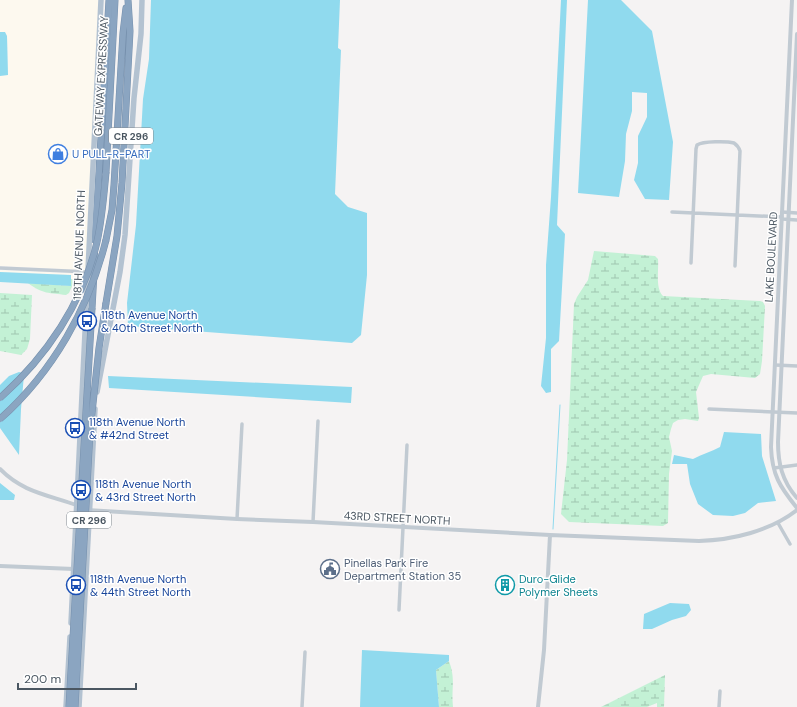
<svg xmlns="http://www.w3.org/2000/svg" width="797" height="707" font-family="'DM Sans',sans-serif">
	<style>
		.commercial { fill: #fdf9ef }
		.wetland { fill: url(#wetland-marsh) }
		.water { fill: #90daee }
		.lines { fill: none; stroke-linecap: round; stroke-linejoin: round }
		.stream { stroke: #90daee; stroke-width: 1 }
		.motorway-casing { stroke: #7690ad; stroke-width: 7 }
		.minor { stroke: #c1cad2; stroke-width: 3.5 }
		.tertiary { stroke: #c1cad2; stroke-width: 4 }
		.primary { stroke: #b3c2d1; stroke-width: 5.5 }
		.motorway { stroke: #8ba5c1; stroke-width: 6 }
		.motorway-bridge-casing { stroke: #7690ad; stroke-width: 7; stroke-linecap: butt }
		.motorway-bridge { stroke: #8ba5c1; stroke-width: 6 }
		.labels { text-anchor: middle; stroke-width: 3; stroke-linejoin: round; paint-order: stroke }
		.shield { fill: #fff; stroke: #808990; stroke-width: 1 }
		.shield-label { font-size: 10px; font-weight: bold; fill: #4a5661 }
		.street-label { font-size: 11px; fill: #4a5661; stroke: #fff }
		.shop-label { font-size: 11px; fill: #366cbe; stroke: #fff; text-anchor: start }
		.transit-label { font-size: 11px; fill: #164399; stroke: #fff; text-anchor: start }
		.service-label { font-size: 11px; fill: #4e5e75; stroke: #fff; text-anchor: start }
		.culture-label { font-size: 11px; fill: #0d838f; stroke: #fff; text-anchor: start }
	</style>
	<defs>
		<pattern id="wetland-marsh" width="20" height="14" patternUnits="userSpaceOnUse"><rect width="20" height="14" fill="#c3f1d5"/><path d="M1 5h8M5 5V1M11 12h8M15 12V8" fill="none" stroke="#a0c6b0"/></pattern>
	</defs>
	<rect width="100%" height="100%" fill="#f5f3f3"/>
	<path class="commercial" d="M0 0H99L86 270 0 266V76L8 75V66L7 36 5 32H0Z
		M0 270 84 274 82 280 71 279V275L0 272Z"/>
	<path class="wetland" d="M594 251 655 256 658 259C659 270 655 288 663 296L760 301 763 302 765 306 762 361 760 374 755 378 711 374 703 376 696 392 699 418 698 421 685 419 678 420 673 423 671 429 669 437 672 451 669 474 668 523 663 526 569 522 561 514 567 460 574 304 577 297 588 280Z
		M71 279 75 280 69 293 66 295C50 293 42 294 28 283L71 286Z
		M0 293 32 295 30 339 27 349 21 355 0 351Z
		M449 661C456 680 451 688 453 707H439L436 670Z
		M665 675 664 707H657V703L647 707H601Z"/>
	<path class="water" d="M151 0H340L338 48 341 50 335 194 348 207 367 213V275L361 335 352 343 128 326 127 303 136 225 143 99 149 59Z
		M561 0H567L557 225 565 234 559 341 551 349V392L546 393 541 386 546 338V265L551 197Z
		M588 0H621L652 31 673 142 669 200 645 199 634 180 638 163V136L647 117V93L632 92V111L626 134 625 161 619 197 578 193Z
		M0 32H5L7 36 8 75 0 76Z
		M0 272 71 275V286L0 282Z
		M19 372 23 373 24 375 21 409 19 455 0 428V385L9 376Z
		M108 376 352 387 351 403 109 388Z
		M724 432 761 434 762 456 776 501 758 503 745 513 733 516 713 515 698 504 690 484 687 464H672L674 455 693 459C702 454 711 452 720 447Z
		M0 483 15 495 14 500H0Z
		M670 603 689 604 691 610 686 616 672 620 652 629H643L644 614Z
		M362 650 449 655V661L436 670 439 707H360Z"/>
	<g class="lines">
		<path class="stream" d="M553 529 560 405"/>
		<defs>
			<path id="motorway" d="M106 172 115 0
				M95 240 109 0
				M106 240 112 210 114 185 123 33 126 8
				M106 303 117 236 122 183 130 31 128 0
				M92 308 95 255"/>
		</defs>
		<use href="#motorway" class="motorway-casing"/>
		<path class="minor" d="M672 212 782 217
			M782 212 797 213
			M782 219 797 220
			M691 263 696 149 697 145C703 141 727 141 734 143 737 145 739 148 740 151L735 266
			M0 268 89 272
			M775 365 797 366
			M709 409 797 413
			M774 468 797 465
			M237 519 242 424
			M313 522 318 421
			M778 523 790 544
			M399 610 407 445
			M302 707 305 652
			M719 707 720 691"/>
		<path class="tertiary" d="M792 0 771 447C772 475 780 487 797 508
			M797 34 778 442C778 463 782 481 797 498
			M0 469C23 493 50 495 79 506
			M87 510 237 519 313 522 550 535 699 541C733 540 770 531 797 510
			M0 566 74 569
			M538 707 544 650 550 535"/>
		<path class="primary" d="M97 392 120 272 125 235 134 98 141 34 142 0
			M71 623 101 0
			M66 707 70 637
			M79 707 95 409"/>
		<use href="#motorway" class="motorway"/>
		<defs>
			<path id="motorway-bridge" d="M0 398C46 357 83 303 97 242 102 219 104 195 106 172
				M0 419C53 372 89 308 106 240
				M69 707 92 308
				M75 707 90 431 99 348 106 303"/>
		</defs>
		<use href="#motorway-bridge" class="motorway-bridge-casing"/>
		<use href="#motorway-bridge" class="motorway-bridge"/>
	</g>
	<defs>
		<symbol id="shop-ring" viewBox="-11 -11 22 22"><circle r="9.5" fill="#fff" stroke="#3f7fe0" stroke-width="1.5"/><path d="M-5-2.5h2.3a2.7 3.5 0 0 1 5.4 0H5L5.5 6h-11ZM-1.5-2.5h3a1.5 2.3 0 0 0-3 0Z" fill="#3f7fe0"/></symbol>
		<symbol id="bus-ring" viewBox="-11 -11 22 22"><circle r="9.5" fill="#fff" stroke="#1a4fb4" stroke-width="1.5"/><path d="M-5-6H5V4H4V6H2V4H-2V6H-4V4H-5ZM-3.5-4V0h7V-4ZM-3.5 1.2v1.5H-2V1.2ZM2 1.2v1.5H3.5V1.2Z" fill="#1a4fb4"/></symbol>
		<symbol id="civic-ring" viewBox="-11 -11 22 22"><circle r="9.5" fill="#fff" stroke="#5c6f8a" stroke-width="1.5"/><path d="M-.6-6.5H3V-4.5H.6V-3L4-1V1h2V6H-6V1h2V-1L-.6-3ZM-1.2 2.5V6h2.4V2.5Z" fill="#5c6f8a"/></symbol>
		<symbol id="building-ring" viewBox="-11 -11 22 22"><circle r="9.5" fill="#fff" stroke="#0f9aa8" stroke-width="1.5"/><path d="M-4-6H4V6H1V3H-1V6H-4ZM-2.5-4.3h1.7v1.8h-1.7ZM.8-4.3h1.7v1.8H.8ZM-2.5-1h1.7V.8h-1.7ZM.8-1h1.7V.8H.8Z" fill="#0f9aa8"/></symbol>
	</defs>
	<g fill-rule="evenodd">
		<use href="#shop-ring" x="47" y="143" width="22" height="22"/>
		<use href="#bus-ring" x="76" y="310" width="22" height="22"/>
		<use href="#bus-ring" x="64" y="417" width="22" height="22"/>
		<use href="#bus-ring" x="70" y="479" width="22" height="22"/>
		<use href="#civic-ring" x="319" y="558" width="22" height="22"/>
		<use href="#bus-ring" x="65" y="574" width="22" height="22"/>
		<use href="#building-ring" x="494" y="574" width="22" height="22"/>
	</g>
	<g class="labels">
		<g class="shield">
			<rect x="109" y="128" width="44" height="16" rx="3"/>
			<rect x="67" y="512" width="44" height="16" rx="3"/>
		</g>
		<g class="shield-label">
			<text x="131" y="140">CR 296</text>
			<text x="89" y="524">CR 296</text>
		</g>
		<g class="street-label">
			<text transform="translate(101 76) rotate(-87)" y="4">GATEWAY EXPRESSWAY</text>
			<text transform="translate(79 245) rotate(-88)" y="4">118TH AVENUE NORTH</text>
			<text transform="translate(771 257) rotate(-87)" y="4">LAKE BOULEVARD</text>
			<text transform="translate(397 518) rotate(3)" y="4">43RD STREET NORTH</text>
		</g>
		<g class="shop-label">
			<text x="72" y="158">U PULL-R-PART</text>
		</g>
		<g class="transit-label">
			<text x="101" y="319">118th Avenue North<tspan x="101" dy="13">&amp; 40th Street North</tspan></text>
			<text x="89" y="426">118th Avenue North<tspan x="89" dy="13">&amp; #42nd Street</tspan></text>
			<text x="95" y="488">118th Avenue North<tspan x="95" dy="13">&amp; 43rd Street North</tspan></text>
			<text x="90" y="583">118th Avenue North<tspan x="90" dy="13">&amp; 44th Street North</tspan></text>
		</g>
		<g class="service-label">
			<text x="344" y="567">Pinellas Park Fire<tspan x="344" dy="13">Department Station 35</tspan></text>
		</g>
		<g class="culture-label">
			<text x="519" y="583">Duro-Glide<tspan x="519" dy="13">Polymer Sheets</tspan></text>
		</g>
	</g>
	<path d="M18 683v6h118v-6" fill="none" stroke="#4a5661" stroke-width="2"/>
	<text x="24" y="683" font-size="12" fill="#4a5661" stroke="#ffffff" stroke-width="3" paint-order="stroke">200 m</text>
</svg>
